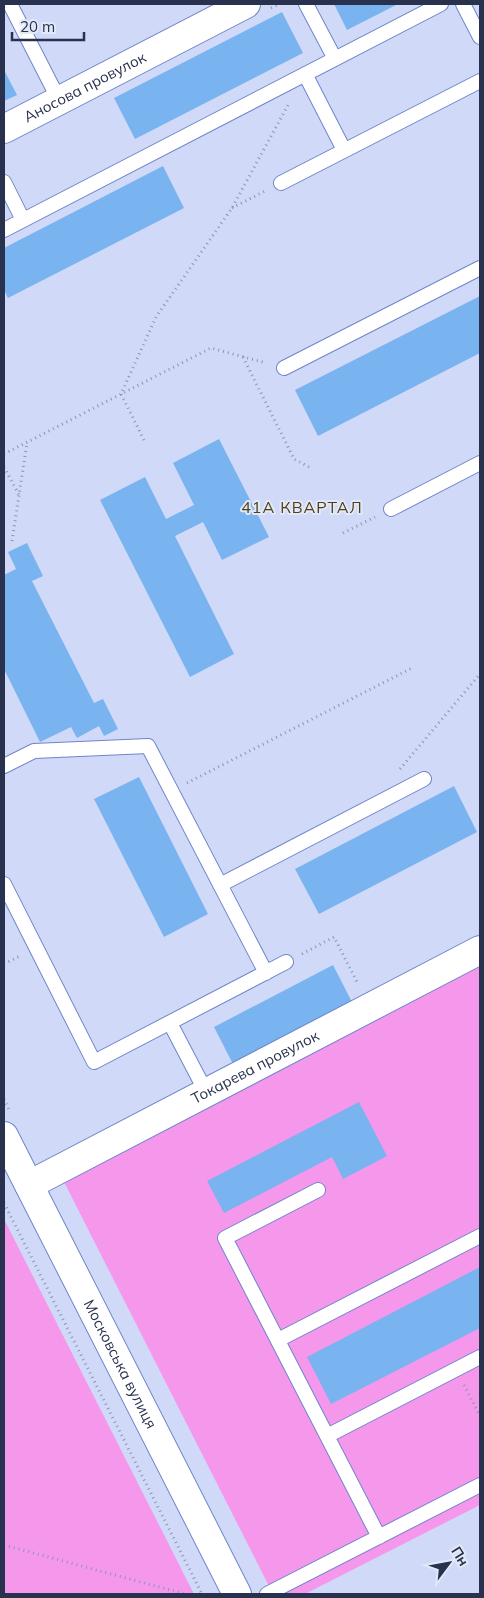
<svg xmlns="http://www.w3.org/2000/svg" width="484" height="1598" font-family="Mulish,sans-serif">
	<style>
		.green { fill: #f598ec }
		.building { fill: #79b3f0 }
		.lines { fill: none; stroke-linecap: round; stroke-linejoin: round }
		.service-casing { stroke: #7085ca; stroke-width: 16 }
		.minor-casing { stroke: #7085ca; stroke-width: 30 }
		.path { stroke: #8c95b3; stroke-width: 3; stroke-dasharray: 1 4; stroke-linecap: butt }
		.service { stroke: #fff; stroke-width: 14 }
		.minor { stroke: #fff; stroke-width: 28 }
		.labels { text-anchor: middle; stroke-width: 4; stroke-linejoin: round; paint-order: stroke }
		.street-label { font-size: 15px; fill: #28314e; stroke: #e2e8f7 }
		.neighbourhood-label { font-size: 16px; letter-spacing: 1px; fill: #4e4018; stroke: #e2e8f7 }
	</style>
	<rect width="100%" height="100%" fill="#d0daf8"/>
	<path class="green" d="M480 957V1505L305 1594H273L61 1176Z
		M4 1219 194 1594H4Z"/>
	<path class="building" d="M334 4H398L347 30Z
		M282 12 303 53 135 139 114 98Z
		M4 70 17 95 4 101Z
		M163 166 184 208 8 298 4 290V248Z
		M480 296V353L318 436 295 390Z
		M219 439 269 537 222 560 203 522 175 536 234 654 190 677 100 500 145 477 166 519 194 505 173 463Z
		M27 543 43 576 32 581 94 703 103 699 118 729 104 736 99 726 77 738 71 727 40 742 4 669V575L16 569 8 552Z
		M139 777 208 914 164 937 94 799Z
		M454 786 477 832 319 914 295 869Z
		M333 965 353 1004 234 1066 214 1027Z
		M359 1102 387 1156 343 1179 332 1157 224 1213 207 1181Z
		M480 1267V1328L331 1404 307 1357Z"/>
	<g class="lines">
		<defs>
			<path id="service" d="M10 4 59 100
				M306 4 335 59
				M463 4 480 37
				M305 74 344 150
				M4 182 23 220
				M281 183 480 81
				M4 230 441 4
				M284 368 480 268
				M391 509 480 463
				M4 766 34 751 148 746 266 973
				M4 884 94 1062 286 962
				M220 885 424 779
				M170 1023 206 1092
				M318 1190 225 1238 379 1537
				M278 1340 480 1236
				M327 1436 480 1357
				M267 1594 480 1485"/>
			<g id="minor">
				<path id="s1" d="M4 129 246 4"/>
				<path id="s2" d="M4 1136 237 1594"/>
				<path id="s3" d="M29 1185 480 950"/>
			</g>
		</defs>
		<use href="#service" class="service-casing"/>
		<use href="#minor" class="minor-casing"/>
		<path class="path" d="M271 8 280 4
			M232 208 265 191
			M243 357 294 459 309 467
			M144 440 121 394 156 317 232 208 288 105
			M4 454 211 348 266 363
			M4 467 19 495
			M343 533 375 517
			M12 541 27 443
			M400 769 480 674
			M187 783 412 668
			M302 954 334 937 358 984
			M4 964 20 956
			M4 1099 10 1112
			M4 1203 202 1594
			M464 1385 480 1416
			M4 1545 185 1594"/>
		<use href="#service" class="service"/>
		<use href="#minor" class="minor"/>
	</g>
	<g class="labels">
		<g class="street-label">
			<text dy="5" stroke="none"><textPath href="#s1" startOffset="91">Аносова провулок</textPath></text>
			<text dy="5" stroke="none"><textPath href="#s3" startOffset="255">Токарева провулок</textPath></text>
			<text dy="5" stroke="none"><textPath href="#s2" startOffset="256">Московська вулиця</textPath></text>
		</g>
		<g class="neighbourhood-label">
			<text x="302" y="513">41А КВАРТАЛ</text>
		</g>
	</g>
	<rect width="484" height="1598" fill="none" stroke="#28314e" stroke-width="10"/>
	<g transform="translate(449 1563) rotate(58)" stroke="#e2e8f7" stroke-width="4" paint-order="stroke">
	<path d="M0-4L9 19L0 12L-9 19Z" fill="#28314e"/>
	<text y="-8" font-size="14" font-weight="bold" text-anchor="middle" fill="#28314e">Пн</text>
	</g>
	<path d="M12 32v8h72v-8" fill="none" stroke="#28314e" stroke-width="2.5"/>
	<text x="20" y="32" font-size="15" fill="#28314e" stroke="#e2e8f7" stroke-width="4" paint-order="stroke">20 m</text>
</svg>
